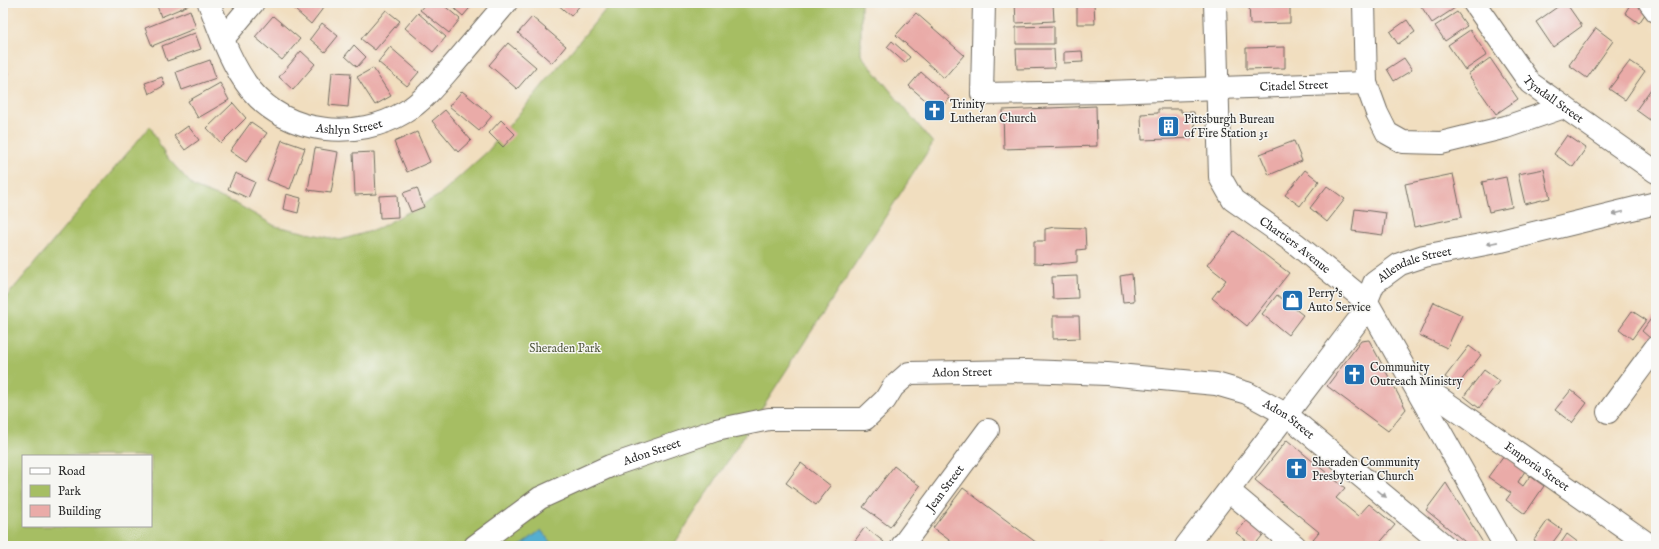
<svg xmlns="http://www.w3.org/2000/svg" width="1659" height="549" font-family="'IM FELL English',serif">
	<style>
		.green { fill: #a6be63; stroke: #687447; fill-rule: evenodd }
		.water { fill: #54aed1; stroke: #406c7e }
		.building { fill: #eaaba8 }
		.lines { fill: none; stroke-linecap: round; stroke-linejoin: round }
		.minor-casing { stroke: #706a5f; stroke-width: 24 }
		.minor { stroke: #fff; stroke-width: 22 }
		.oneway { fill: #a0a0a0 }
		.labels { text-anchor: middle; stroke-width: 3; stroke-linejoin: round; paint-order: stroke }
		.street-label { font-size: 12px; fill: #2b2b2b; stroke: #f6f6f2 }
		.poi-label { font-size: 12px; fill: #2b2b2b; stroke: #f6f6f2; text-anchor: start }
		.park-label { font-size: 12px; fill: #50573c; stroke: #f6f6f2 }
	</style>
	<rect width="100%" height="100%" fill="#f6f6f2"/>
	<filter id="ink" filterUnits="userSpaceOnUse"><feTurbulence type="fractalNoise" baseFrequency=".025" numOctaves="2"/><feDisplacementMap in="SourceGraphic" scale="8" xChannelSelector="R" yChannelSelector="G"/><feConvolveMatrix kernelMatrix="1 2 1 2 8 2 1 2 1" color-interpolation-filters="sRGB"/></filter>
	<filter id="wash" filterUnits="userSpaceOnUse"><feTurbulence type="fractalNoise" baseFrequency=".012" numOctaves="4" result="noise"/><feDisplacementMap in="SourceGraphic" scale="16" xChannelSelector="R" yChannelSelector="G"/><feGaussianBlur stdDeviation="0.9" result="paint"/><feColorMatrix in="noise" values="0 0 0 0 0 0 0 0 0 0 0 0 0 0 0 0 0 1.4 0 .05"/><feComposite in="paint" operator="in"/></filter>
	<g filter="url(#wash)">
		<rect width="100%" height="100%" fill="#f1debf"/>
		<path class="green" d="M611 3H861V55L933 143 673 546H3V301L150 126 165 155 194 187 235 203 275 226 340 240 375 230 438 196 488 151ZM23 456H151V526H23Z"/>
		<path class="water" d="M541 530 553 546H520Z"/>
		<g id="blocks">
			<path class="building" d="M156 3H188L189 5 161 17Z
				M287 3H320L324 7 311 24Z
				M426 3H441L460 19 449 33 420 10Z
				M448 3H474L463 16Z
				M556 3H582L571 16Z
				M1015 3H1053L1054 21 1016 23Z
				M1077 3H1094L1095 24H1077Z
				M1249 3H1290V23L1250 24Z
				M1425 3H1452L1455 8 1432 23 1421 6Z
				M1563 3H1566L1582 26 1553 47 1536 22Z
				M1631 3H1644L1650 7 1639 23 1625 13Z
				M190 10 196 28 152 46 145 28Z
				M386 10 400 21 375 50 361 39Z
				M1457 12 1467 26 1445 41 1435 26Z
				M418 13 446 37 433 52 405 28Z
				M916 13 964 55 944 78 896 35Z
				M273 16 300 39 282 60 255 37Z
				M532 17 566 46 552 63 518 33Z
				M1407 20 1415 32 1398 44 1390 32Z
				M322 23 338 36 325 52 310 39Z
				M1054 26V44H1016V27Z
				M1596 28 1613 41 1587 78 1569 65Z
				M1470 30 1487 55 1465 70 1448 45Z
				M195 33 201 49 167 61 162 46Z
				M892 41 910 57 905 63 887 47Z
				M508 43 536 67 517 89 489 65Z
				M354 45 366 57 357 67 345 56Z
				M390 47 419 72 407 86 378 62Z
				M1285 47V68L1246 69V48Z
				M1016 49H1054L1055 68 1017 69Z
				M301 51 315 64 293 90 279 77Z
				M1082 51 1083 62 1064 63V52Z
				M1404 58 1412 70 1394 81 1387 69Z
				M1490 58 1518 99 1496 114 1468 74Z
				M210 60 216 78 182 90 176 72Z
				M1630 61 1645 71 1625 100 1609 89Z
				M3 68 9 73 3 81Z
				M373 68 391 96 375 105 357 77Z
				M332 72 351 73 348 107 329 105Z
				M921 72 950 98 938 111 909 86Z
				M162 77 165 85 149 94 145 83Z
				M1656 82V120L1654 123 1636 110Z
				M220 83 229 100 198 118 188 101Z
				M462 91 492 116 479 131 449 106Z
				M233 103 246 118 221 143 207 128Z
				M1096 106 1097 146 1004 149 1003 110Z
				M1158 109H1181V112H1194L1195 138 1142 140 1141 114 1158 113Z
				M445 110 471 140 458 152 432 121Z
				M501 120 515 134 503 147 489 133Z
				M251 122 267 133 246 162 230 151Z
				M188 126 199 140 185 150 174 136Z
				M417 132 430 162 407 172 394 142Z
				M1567 135 1586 148 1573 167 1554 154Z
				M282 140 305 148 290 189 267 180Z
				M1294 141 1302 161 1269 175 1260 154Z
				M315 148 338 152 331 193 308 190Z
				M374 152 376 194 355 195 353 153Z
				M1544 169 1550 198 1525 204 1518 174Z
				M1305 170 1319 181 1300 206 1285 195Z
				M235 173 255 182 248 198 228 189Z
				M1453 174 1462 217 1414 227 1405 184Z
				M1506 177 1512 207 1489 212 1482 182Z
				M1327 186 1345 199 1327 222 1310 208Z
				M417 188 424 207 411 212 403 193Z
				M286 194 301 198 298 213 283 209Z
				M397 195 398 217 380 218 379 196Z
				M1355 209 1386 213 1383 235 1352 231Z
				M1054 227 1085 228 1086 249 1077 250V262L1058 264 1034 263V241H1045V229Z
				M1234 231 1289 273 1247 326 1212 298 1226 280 1207 265Z
				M1132 274 1134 301 1123 302 1120 276Z
				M1077 276 1078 298 1053 299 1052 277Z
				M1277 295 1303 315 1288 335 1262 314Z
				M1434 302 1462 315 1447 348 1419 335Z
				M1632 311 1646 320 1632 339 1619 329Z
				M1053 316H1079L1080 338 1053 339Z
				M1653 316 1656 318V331L1650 338 1642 331Z
				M1369 340 1406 409 1388 431 1327 386 1361 341Z
				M1469 346 1481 355 1457 386 1445 377Z
				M1484 370 1499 381 1479 408 1464 396Z
				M1571 390 1587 403 1572 423 1555 410Z
				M1287 440 1345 488 1336 498 1358 516 1369 504 1395 525 1377 546H1322L1313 539 1319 532 1255 480Z
				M1504 455 1525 471 1518 482 1523 486 1530 476 1544 486 1525 514 1506 500 1511 493 1488 477Z
				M801 463 831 486 816 505 786 483Z
				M894 466 920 486 890 527 863 507Z
				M1446 483 1485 546H1470L1426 510Z
				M963 488 1041 546H957L933 528Z
				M1250 517 1266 531 1254 546 1236 533Z
				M1548 520 1562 530 1550 546H1543L1534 540Z
				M865 527 884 542 883 544 886 546H851Z
				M1567 534 1583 546H1559Z
				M1098 541 1105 546H1095Z"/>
		</g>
	</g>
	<g filter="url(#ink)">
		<use href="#blocks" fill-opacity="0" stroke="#706a5f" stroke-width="1"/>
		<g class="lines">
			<defs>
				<g id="minor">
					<path id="s1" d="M209 3C220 32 231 65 251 90 288 135 357 141 405 112 425 100 440 80 455 63 472 43 489 23 506 3"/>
					<path id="s2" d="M984 3 982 94 1107 92 1366 83"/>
					<path id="s3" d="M1215 3 1220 177 1233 200 1296 244 1367 302 1505 546"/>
					<path d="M1364 3 1366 83 1377 113 1387 133 1403 142 1441 143 1506 127 1564 107"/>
					<path id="s4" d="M1474 3 1530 83 1656 172"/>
					<path d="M1650 3 1656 11"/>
					<path d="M223 39 253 3"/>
					<path id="s5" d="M1421 396 1438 397 1651 546"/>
					<path d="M1608 412 1656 347"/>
					<path d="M1229 491 1295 546"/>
					<path id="s6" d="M475 546 540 498 610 466 716 430 769 419H865L885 400 893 387 909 373 1027 371 1107 374 1216 384 1247 393 1287 415 1445 546"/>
					<path id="s7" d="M902 546 988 430"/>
					<path id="s8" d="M1186 546 1360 318 1374 283 1400 264 1424 256 1501 241 1656 203"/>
				</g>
			</defs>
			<use href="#minor" class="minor-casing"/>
			<use href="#minor" class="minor"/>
		</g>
		<defs><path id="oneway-solid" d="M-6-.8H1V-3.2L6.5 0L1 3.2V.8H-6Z"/></defs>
		<g class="oneway">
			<use href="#oneway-solid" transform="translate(1618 213) rotate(166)"/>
			<use href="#oneway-solid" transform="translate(1492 243) rotate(169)"/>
			<use href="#oneway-solid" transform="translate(1382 494) rotate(39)"/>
		</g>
	</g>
	<defs>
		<symbol id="church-square" viewBox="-11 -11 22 22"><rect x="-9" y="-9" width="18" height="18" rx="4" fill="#1f6fb2" stroke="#f6f6f2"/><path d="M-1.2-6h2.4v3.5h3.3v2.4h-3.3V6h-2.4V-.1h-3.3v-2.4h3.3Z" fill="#fff"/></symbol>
		<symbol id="building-square" viewBox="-11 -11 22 22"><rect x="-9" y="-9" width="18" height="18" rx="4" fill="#1f6fb2" stroke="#f6f6f2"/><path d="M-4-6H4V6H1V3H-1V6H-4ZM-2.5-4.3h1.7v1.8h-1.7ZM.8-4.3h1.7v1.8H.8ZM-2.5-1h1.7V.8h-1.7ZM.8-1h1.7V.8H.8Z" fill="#fff"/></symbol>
		<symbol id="shop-square" viewBox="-11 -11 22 22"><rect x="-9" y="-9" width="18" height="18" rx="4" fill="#1f6fb2" stroke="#f6f6f2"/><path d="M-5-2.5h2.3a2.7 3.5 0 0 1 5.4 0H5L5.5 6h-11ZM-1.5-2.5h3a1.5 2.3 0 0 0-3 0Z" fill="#fff"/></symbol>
	</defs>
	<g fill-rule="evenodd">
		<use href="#church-square" x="922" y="98" width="25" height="25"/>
		<use href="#building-square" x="1156" y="114" width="25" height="25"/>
		<use href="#shop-square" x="1280" y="288" width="25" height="25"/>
		<use href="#church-square" x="1342" y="362" width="25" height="25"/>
		<use href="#church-square" x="1284" y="456" width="25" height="25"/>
	</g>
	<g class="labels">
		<g class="street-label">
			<text dy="4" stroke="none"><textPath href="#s2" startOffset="403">Citadel Street</textPath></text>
			<text dy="4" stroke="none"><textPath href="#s4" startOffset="126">Tyndall Street</textPath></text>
			<text dy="4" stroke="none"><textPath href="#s1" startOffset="207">Ashlyn Street</textPath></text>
			<text dy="4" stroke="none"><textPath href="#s3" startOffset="277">Chartiers Avenue</textPath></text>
			<text dy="4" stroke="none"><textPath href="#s8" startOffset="370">Allendale Street</textPath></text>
			<text dy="4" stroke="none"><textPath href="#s6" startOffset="537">Adon Street</textPath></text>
			<text dy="4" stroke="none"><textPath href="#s6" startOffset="873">Adon Street</textPath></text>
			<text dy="4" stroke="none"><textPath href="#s6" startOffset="202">Adon Street</textPath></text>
			<text dy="4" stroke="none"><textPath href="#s5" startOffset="138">Emporia Street</textPath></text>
			<text dy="4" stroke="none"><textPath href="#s7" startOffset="72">Jean Street</textPath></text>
		</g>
		<g class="poi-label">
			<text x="950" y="108">Trinity<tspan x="950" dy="14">Lutheran Church</tspan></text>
			<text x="1184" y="123">Pittsburgh Bureau<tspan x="1184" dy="14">of Fire Station 31</tspan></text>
			<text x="1308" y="297">Perry's<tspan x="1308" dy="14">Auto Service</tspan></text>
			<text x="1370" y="371">Community<tspan x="1370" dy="14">Outreach Ministry</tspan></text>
			<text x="1312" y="466">Sheraden Community<tspan x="1312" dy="14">Presbyterian Church</tspan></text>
		</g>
		<g class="park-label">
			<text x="565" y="352">Sheraden Park</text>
		</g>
	</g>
	<rect width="1659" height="549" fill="none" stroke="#f6f6f2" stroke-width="16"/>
	<rect x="22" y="455" width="130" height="72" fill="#f6f6f2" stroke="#a5a5a2"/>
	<rect x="30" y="468" width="20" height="6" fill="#ffffff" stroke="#a5a5a2"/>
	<text x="58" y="475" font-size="12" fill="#2b2b2b">Road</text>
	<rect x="30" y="485" width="20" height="12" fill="#a6be63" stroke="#a5a5a2"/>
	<text x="58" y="495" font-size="12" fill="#2b2b2b">Park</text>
	<rect x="30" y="505" width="20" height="12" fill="#eaaba8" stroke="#a5a5a2"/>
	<text x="58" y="515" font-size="12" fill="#2b2b2b">Building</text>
</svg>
